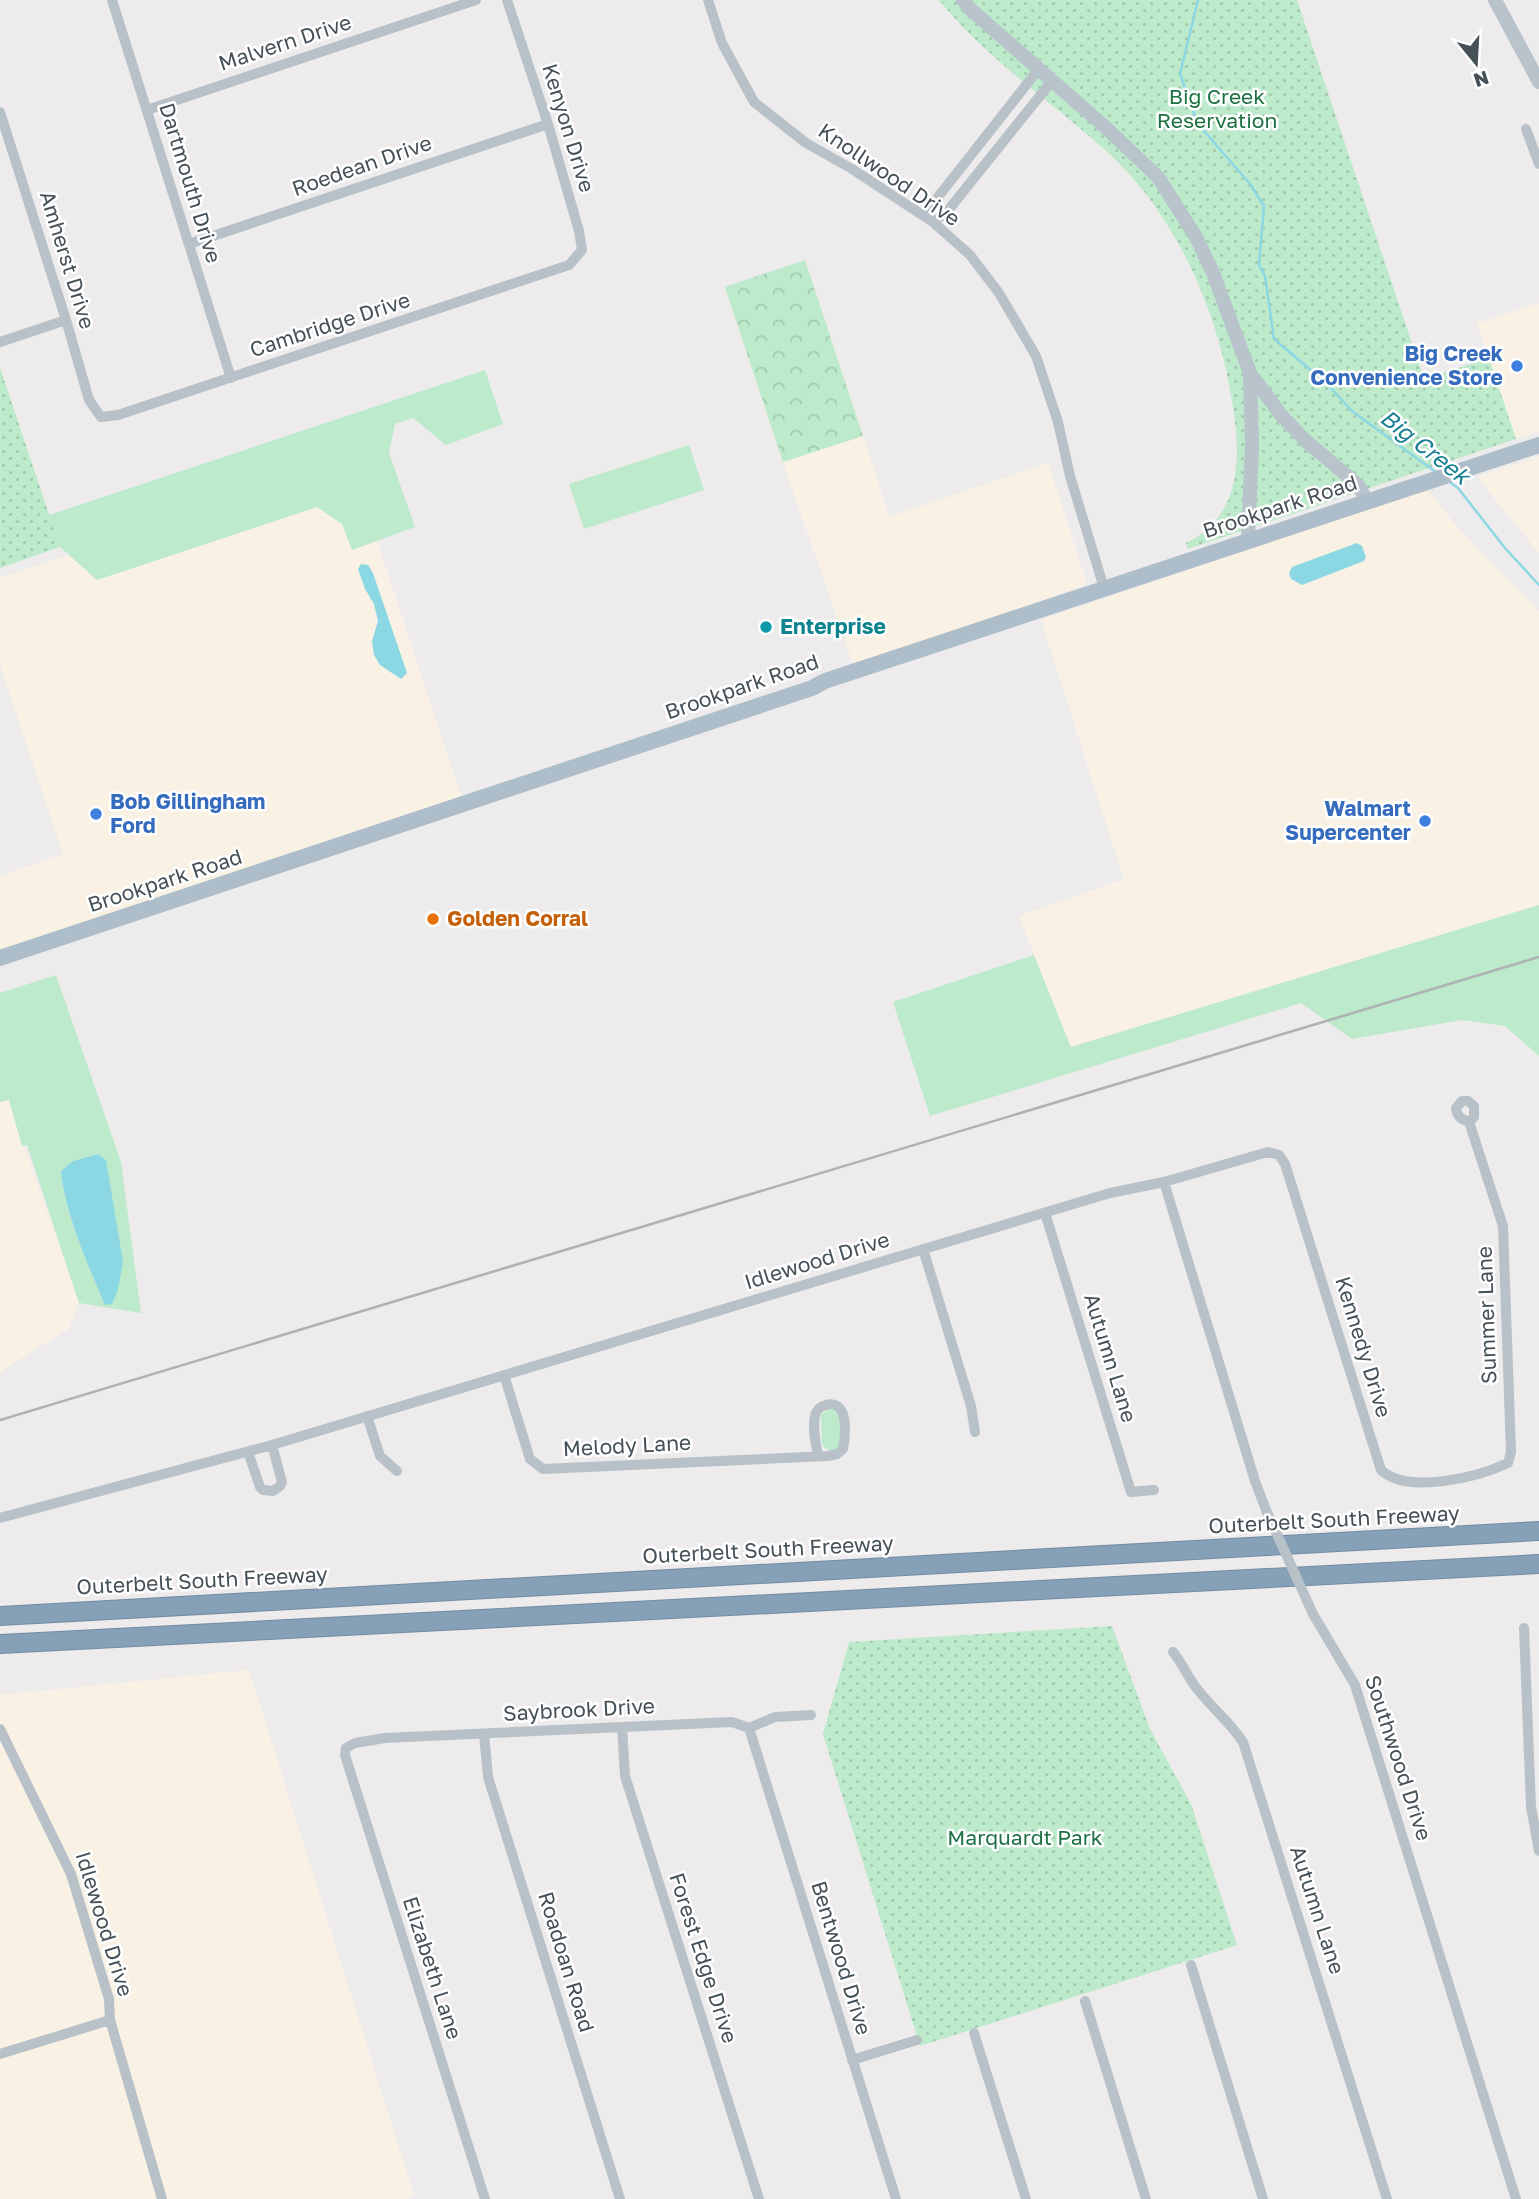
<svg xmlns="http://www.w3.org/2000/svg" width="1539" height="2199" font-family="'Golos Text',sans-serif">
	<style>
		.commercial { fill: #f9f2e4 }
		.grass { fill: #bceacb; fill-rule: evenodd }
		.forest { fill: url(#forest-crowns) }
		.park { fill: url(#park-dots) }
		.water { fill: #8cd7e4 }
		.lines { fill: none; stroke-linecap: round; stroke-linejoin: round }
		.stream { stroke: #8cd7e4; stroke-width: 2.5 }
		.highway-casing { stroke: #728ca3; stroke-width: 20 }
		.street { stroke: #b8c1c7; stroke-width: 10 }
		.secondary { stroke: #b8c3cc; stroke-width: 14 }
		.primary { stroke: #adbdc9; stroke-width: 16 }
		.highway { stroke: #86a1b7; stroke-width: 18 }
		.rail { stroke: #aeb1b5; stroke-width: 2.5 }
		.street-bridge { stroke: #b8c1c7; stroke-width: 10 }
		.shop-dot { fill: #3f7fe0; stroke: #fff; stroke-width: 2.5 }
		.culture-dot { fill: #0f9aa8; stroke: #fff; stroke-width: 2.5 }
		.food-dot { fill: #e8710a; stroke: #fff; stroke-width: 2.5 }
		.labels { text-anchor: middle; stroke-width: 5; stroke-linejoin: round; paint-order: stroke }
		.street-label { font-size: 21px; fill: #455057; stroke: #fff }
		.park-label { font-size: 21px; fill: #1d7142; stroke: #fff }
		.shop-label { font-size: 21px; font-weight: bold; fill: #366cbe; stroke: #fff; text-anchor: end }
		.culture-label { font-size: 21px; font-weight: bold; fill: #0d838f; stroke: #fff; text-anchor: start }
		.food-label { font-size: 21px; font-weight: bold; fill: #c56008; stroke: #fff; text-anchor: start }
		.water-label { font-size: 23px; font-style: italic; fill: #177f92; stroke: #fff }
	</style>
	<defs>
		<pattern id="forest-crowns" width="20" height="18" patternUnits="userSpaceOnUse" patternTransform="scale(1.75)"><rect width="20" height="18" fill="#bceacb"/><path d="M2 6a3 3 0 1 1 6 0M12 15a3 3 0 1 1 6 0" fill="none" stroke="#a3cab0"/></pattern>
		<pattern id="park-dots" width="8" height="8" patternUnits="userSpaceOnUse" patternTransform="scale(1.75)"><rect width="8" height="8" fill="#bceacb"/><path d="M2 2h.1M6 6h.1" fill="none" stroke="#a3cab0" stroke-width="1.8" stroke-linecap="round"/></pattern>
	</defs>
	<rect width="100%" height="100%" fill="#eeebec"/>
	<path class="commercial" d="M1539 303V431L1516 439 1477 324Z
		M863 436 889 517 1048 463 1087 584 854 667 783 462Z
		M1539 456V553L1477 477Z
		M1427 489 1458 528 1539 611V905L1070 1047 1019 916 1124 879 1041 620Z
		M318 507 342 524 352 550 377 541 462 798 0 953V876L63 854 0 665V578L69 555 97 580Z
		M8 1099 79 1303 68 1329 0 1372V1102Z
		M249 1670 414 2196 405 2199H0V1695Z"/>
	<path class="grass" d="M485 370 503 424 446 445 413 418 395 424 389 453 415 527 352 550 342 524 317 507 97 580 60 547 49 515Z
		M689 445 704 490 584 529 569 484Z
		M1539 905V1056L1505 1026 1462 1020 1352 1039 1301 1003 930 1116 893 1002 1034 955 1071 1047Z
		M56 975 121 1162 141 1313 79 1303 27 1145 22 1146 9 1100 0 1102V993ZM98 1154 106 1160 105 1305C89 1268 64 1210 61 1171L73 1161Z
		M829 1408 835 1409C843 1419 845 1441 836 1451L826 1449 822 1444 821 1415Z"/>
	<path class="forest" d="M805 260 863 436 783 462 725 287Z"/>
	<path class="park" d="M939 0H1297L1424 379 1489 358 1516 439 1188 549 1186 543C1232 520 1240 479 1236 431 1226 329 1182 218 1104 149 1048 99 986 58 939 0Z
		M0 368 60 547 0 568Z
		M1112 1626 1150 1729 1191 1804 1237 1945 920 2046 823 1734 849 1642Z"/>
	<path class="water" d="M1357 543 1362 546 1366 557 1364 561 1302 585 1291 579 1289 573 1292 567Z
		M361 564 368 565 373 573 407 673 401 679 380 665 374 655 372 641 378 621 374 604 365 589 358 569Z
		M98 1154 106 1160 123 1262 118 1289 112 1304 105 1305C89 1268 64 1210 61 1171L73 1161Z"/>
	<g class="lines">
		<path class="stream" d="M1198 0 1180 74 1198 124 1250 184 1264 206 1259 265 1265 276 1274 339 1325 382 1352 411 1437 473
			M1448 481 1458 488 1505 548 1539 585"/>
		<defs>
			<path id="highway" d="M0 1616 1539 1531
				M0 1644 1539 1564"/>
		</defs>
		<use href="#highway" class="highway-casing"/>
		<path class="street" d="M112 0 231 378
			M708 0 722 43 754 102 806 143 852 169 933 222 970 255 999 293 1036 356 1058 422 1070 476 1104 588
			M147 110 476 0
			M0 112 66 320 89 400 101 417 118 415 569 265 582 250 579 231 548 124 507 0
			M1526 129 1539 164
			M926 217 934 202 1038 70
			M933 222 946 213 1051 82
			M189 244 548 124
			M0 342 66 320
			M1164 1182 1255 1481 1266 1510
			M1045 1213 1131 1492 1154 1490
			M923 1249 971 1406 975 1432
			M504 1375 530 1459 543 1469 828 1456 837 1454 843 1449C845 1439 847 1419 841 1410 834 1399 817 1405 815 1416 812 1428 816 1444 818 1456
			M367 1416 380 1456 397 1471
			M248 1452 260 1487 263 1490 273 1491 280 1486 282 1482 272 1445
			M0 1518 272 1445 1110 1193 1164 1182 1268 1152 1279 1155 1285 1164 1381 1470C1408 1495 1478 1477 1508 1463L1511 1452 1503 1226 1469 1122C1461 1119 1457 1117 1456 1108L1462 1101H1468L1474 1106V1117L1469 1122
			M1313 1614 1355 1685 1516 2199
			M1524 1628 1531 1807 1539 1851
			M1173 1652C1183 1664 1188 1678 1198 1690 1213 1709 1229 1721 1243 1742L1387 2199
			M622 1727 625 1776 759 2199
			M749 1728 896 2199
			M0 1729 71 1874 109 1999 110 2020 162 2199
			M484 1734 488 1777 620 2199
			M1191 1965 1263 2199
			M1085 2001 1146 2199
			M974 2033 1026 2199
			M0 2054 110 2020
			M852 2060 917 2040
			M485 2199 345 1755 346 1748 355 1743 385 1738 732 1722 749 1728 775 1717 811 1715"/>
		<path class="secondary" d="M963 0 969 8 1104 126 1158 177 1196 237 1213 273 1250 373 1281 415 1306 441 1358 485 1367 501
			M1495 0 1539 82
			M1248 540 1252 445 1250 373"/>
		<path class="primary" d="M0 958 812 688 825 681 1539 445"/>
		<use href="#highway" class="highway"/>
		<path class="rail" d="M0 1420 1539 957"/>
		<path class="street-bridge" d="M1266 1510 1313 1614"/>
	</g>
	<g class="shop-dot">
		<circle cx="1517" cy="366" r="7"/>
		<circle cx="96" cy="814" r="7"/>
		<circle cx="1425" cy="821" r="7"/>
	</g>
	<circle class="culture-dot" cx="766" cy="627" r="7"/>
	<circle class="food-dot" cx="433" cy="919" r="7"/>
	<g class="labels">
		<g class="street-label">
			<text transform="translate(285 43) rotate(-18)" y="7">Malvern Drive</text>
			<text transform="translate(568 128) rotate(73)" y="7">Kenyon Drive</text>
			<text transform="translate(362 166) rotate(-19)" y="7">Roedean Drive</text>
			<text transform="translate(889 175) rotate(34)" y="7">Knollwood Drive</text>
			<text transform="translate(190 183) rotate(73)" y="7">Dartmouth Drive</text>
			<text transform="translate(67 260) rotate(73)" y="7">Amherst Drive</text>
			<text transform="translate(330 325) rotate(-18)" y="7">Cambridge Drive</text>
			<text transform="translate(1280 507) rotate(-18)" y="7">Brookpark Road</text>
			<text transform="translate(742 687) rotate(-19)" y="7">Brookpark Road</text>
			<text transform="translate(165 881) rotate(-18)" y="7">Brookpark Road</text>
			<text transform="translate(817 1261) rotate(-17)" y="7">Idlewood Drive</text>
			<text transform="translate(1487 1315) rotate(-92)" y="7">Summer Lane</text>
			<text transform="translate(1363 1347) rotate(73)" y="7">Kennedy Drive</text>
			<text transform="translate(1110 1358) rotate(73)" y="7">Autumn Lane</text>
			<text transform="translate(627 1446) rotate(-3)" y="7">Melody Lane</text>
			<text transform="translate(1334 1520) rotate(-3)" y="7">Outerbelt South Freeway</text>
			<text transform="translate(768 1550) rotate(-3)" y="7">Outerbelt South Freeway</text>
			<text transform="translate(202 1581) rotate(-3)" y="7">Outerbelt South Freeway</text>
			<text transform="translate(579 1710) rotate(-3)" y="7">Saybrook Drive</text>
			<text transform="translate(1398 1758) rotate(72)" y="7">Southwood Drive</text>
			<text transform="translate(1317 1910) rotate(72)" y="7">Autumn Lane</text>
			<text transform="translate(104 1924) rotate(73)" y="7">Idlewood Drive</text>
			<text transform="translate(703 1958) rotate(72)" y="7">Forest Edge Drive</text>
			<text transform="translate(841 1958) rotate(73)" y="7">Bentwood Drive</text>
			<text transform="translate(566 1962) rotate(73)" y="7">Roadoan Road</text>
			<text transform="translate(432 1968) rotate(72)" y="7">Elizabeth Lane</text>
		</g>
		<g class="park-label">
			<text x="1217" y="104">Big Creek<tspan x="1217" dy="24">Reservation</tspan></text>
			<text x="1025" y="1845">Marquardt Park</text>
		</g>
		<g class="shop-label">
			<text x="1503" y="361">Big Creek<tspan x="1503" dy="24">Convenience Store</tspan></text>
			<text x="110" y="809" text-anchor="start">Bob Gillingham<tspan x="110" dy="24">Ford</tspan></text>
			<text x="1411" y="816">Walmart<tspan x="1411" dy="24">Supercenter</tspan></text>
		</g>
		<g class="culture-label">
			<text x="780" y="634">Enterprise</text>
		</g>
		<g class="food-label">
			<text x="447" y="926">Golden Corral</text>
		</g>
		<g class="water-label">
			<text transform="translate(1425 447) rotate(38)" y="8">Big Creek</text>
		</g>
	</g>
	<g transform="translate(1476 63) rotate(162)" stroke="#ffffff" stroke-width="5" paint-order="stroke">
	<path d="M0-5L12 26L0 18L-12 26Z" fill="#455057"/>
	<text y="-10" font-size="19" font-weight="bold" text-anchor="middle" fill="#455057">N</text>
	</g>
</svg>
